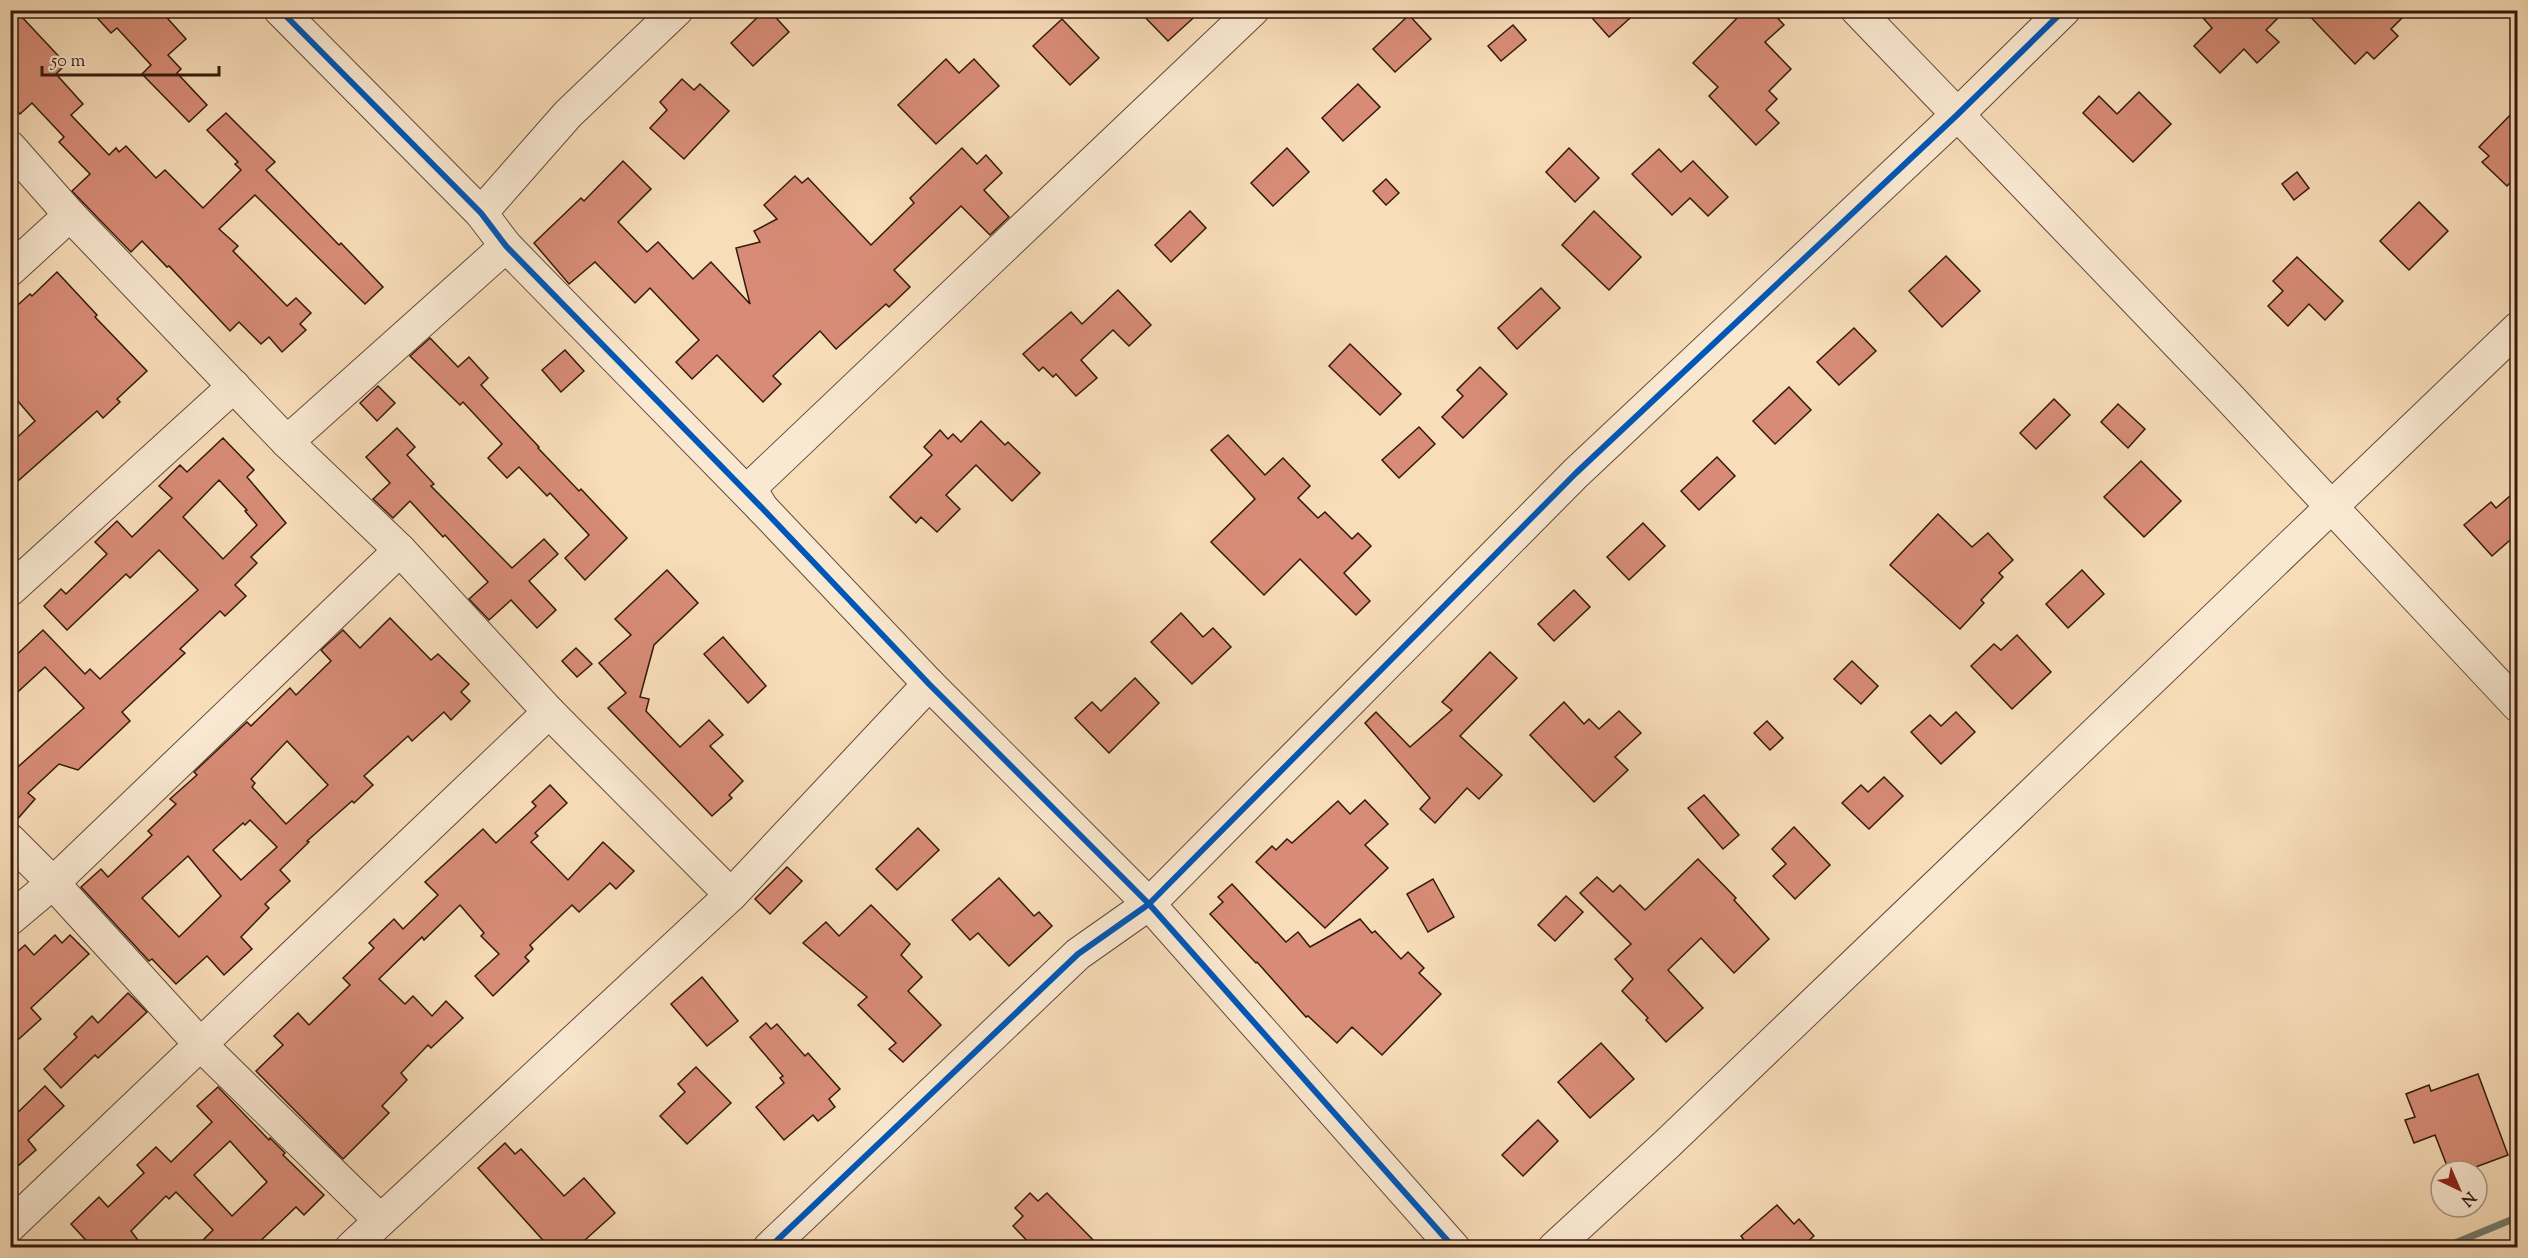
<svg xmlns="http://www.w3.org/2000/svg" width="2528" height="1258" font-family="'Sorts Mill Goudy',serif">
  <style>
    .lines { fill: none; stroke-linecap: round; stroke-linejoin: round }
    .stream { stroke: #737b6e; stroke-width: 7 }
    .building { fill: #d88c77; stroke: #33190d; stroke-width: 1.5; fill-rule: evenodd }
    .minor-casing { stroke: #644a38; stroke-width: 34 }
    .minor { stroke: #fae9d2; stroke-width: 32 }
    .cycleway-casing { stroke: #fae9d2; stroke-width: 10 }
    .cycleway { stroke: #0057b8; stroke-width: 6 }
  </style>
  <rect width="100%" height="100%" fill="#f8ddb9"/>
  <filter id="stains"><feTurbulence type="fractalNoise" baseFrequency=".00333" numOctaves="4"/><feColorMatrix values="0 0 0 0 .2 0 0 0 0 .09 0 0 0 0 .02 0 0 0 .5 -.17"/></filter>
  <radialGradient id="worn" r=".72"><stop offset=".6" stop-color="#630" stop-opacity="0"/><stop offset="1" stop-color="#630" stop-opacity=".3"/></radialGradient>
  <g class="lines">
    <path class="stream" d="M2443 1248 2518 1217"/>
  </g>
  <g class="building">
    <path d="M90 10H160L186 39 168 55 181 69 177 73 207 105 189 122 142 74 151 65 117 28 111 33Z"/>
    <path d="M765 10H769L789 32 753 66 731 43Z"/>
    <path d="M1138 10H1202L1168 41Z"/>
    <path d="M1585 10H1639L1609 37Z"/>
    <path d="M1745 10H1770L1784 25 1765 42 1791 69 1769 91 1777 99 1766 110 1779 123 1756 145 1709 96 1718 87 1693 63Z"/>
    <path d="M2196 10H2286L2266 30 2279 42 2257 63 2244 49 2220 73 2194 46 2212 28Z"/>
    <path d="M2304 10H2410L2391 29 2398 36 2374 59 2367 52 2355 64Z"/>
    <path d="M20 15 66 64 56 74 83 104 71 115 109 155 116 148 119 152 126 146 156 178 165 170 203 208 241 170 235 164 238 162 207 130 226 113 275 162 266 170 339 245 341 243 383 287 365 304 255 195 219 229 238 246 233 251 287 306 296 298 311 313 300 324 306 330 282 352 269 337 261 344 239 322 230 331 169 266 167 267 142 241 131 252 96 216 72 191 90 174 59 142 64 137 32 103 20 114 10 104V24Z"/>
    <path d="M1409 15 1431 39 1395 72 1373 49Z"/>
    <path d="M1062 19 1099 58 1070 85 1033 46Z"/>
    <path d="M1513 25 1526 40 1501 61 1488 46Z"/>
    <path d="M946 59 959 73 974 59 999 86 936 144 898 105Z"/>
    <path d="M682 79 694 90 700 84 729 111 684 159 650 128 667 110 660 102Z"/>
    <path d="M1358 84 1380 107 1343 141 1322 118Z"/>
    <path d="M2139 92 2171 124 2133 162 2083 113 2099 96 2117 114Z"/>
    <path d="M2517 108V176L2507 186 2482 162 2489 156 2479 147Z"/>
    <path d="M962 148 977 164 986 155 1002 173 984 190 1009 217 990 235 961 206 894 270 910 287 889 307 886 304 836 349 820 331 773 376 781 384 763 402 717 355 692 379 676 362 699 340 650 288 635 303 595 262 569 284 534 243 581 198 584 201 623 161 651 189 618 222 647 252 658 242 693 279 711 262 750 304 736 248 760 242 754 231 777 219 764 205 795 176 802 183 808 178 871 245 914 203 910 198Z"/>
    <path d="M1287 148 1309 172 1273 206 1251 183Z"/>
    <path d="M1569 148 1599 178 1575 202 1546 172Z"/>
    <path d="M1659 149 1681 172 1693 161 1728 197 1708 216 1690 198 1672 215 1632 174Z"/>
    <path d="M2297 172 2309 188 2294 200 2282 184Z"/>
    <path d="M1386 179 1399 193 1386 205 1373 191Z"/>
    <path d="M2419 202 2448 231 2409 270 2380 241Z"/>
    <path d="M1190 211 1206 228 1171 262 1155 245Z"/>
    <path d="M1594 211 1641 257 1609 290 1562 245Z"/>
    <path d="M1946 256 1980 291 1942 327 1909 291Z"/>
    <path d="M2297 257 2343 301 2325 320 2309 304 2288 326 2268 306 2283 291 2273 281Z"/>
    <path d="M57 272 97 315 95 317 147 371 117 399 120 402 103 418 97 411 10 488V444L35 421 10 392V312L30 294 32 296Z"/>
    <path d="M1541 288 1560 308 1517 349 1498 328Z"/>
    <path d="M1118 290 1151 325 1129 346 1113 330 1081 360 1097 378 1076 396 1056 374 1053 377 1043 367 1039 371 1023 354 1071 312 1082 324Z"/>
    <path d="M1854 328 1876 351 1839 385 1817 362Z"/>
    <path d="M430 338 458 367 469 357 488 378 481 385 539 447 538 448 579 491 581 489 627 538 585 580 565 558 589 535 550 493 547 496 519 467 507 478 488 458 502 444 463 402 460 405 410 356Z"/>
    <path d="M1350 344 1401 394 1380 415 1329 366Z"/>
    <path d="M565 350 584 371 561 392 542 370Z"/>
    <path d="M1480 367 1507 394 1463 438 1442 417 1463 396 1457 390Z"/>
    <path d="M378 386 395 403 377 421 360 403Z"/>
    <path d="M1789 387 1811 410 1775 444 1753 421Z"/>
    <path d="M2054 399 2070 415 2036 449 2020 433Z"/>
    <path d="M2118 404 2145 429 2128 448 2101 422Z"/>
    <path d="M981 421 1005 445 1008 442 1040 473 1012 501 976 465 946 495 960 509 937 532 921 517 916 523 890 497 932 455 924 447 940 430 948 439 953 434 961 442Z"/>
    <path d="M1419 427 1435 444 1399 478 1382 460Z"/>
    <path d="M397 428 415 447 407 455 434 484 431 486 512 568 544 539 558 554 529 581 556 610 537 628 511 600 489 620 469 599 488 582 445 535 443 537 410 501 393 518 373 499 390 483 366 457Z"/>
    <path d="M1228 435 1265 475 1283 458 1310 486 1298 498 1318 518 1325 512 1352 539 1358 533 1371 546 1344 573 1370 601 1356 615 1300 559 1264 595 1211 542 1255 499 1211 450Z"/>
    <path d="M223 438 254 470 247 477 286 523 251 557 257 563 235 585 246 596 225 616 220 611 180 649 185 653 122 712 130 721 78 770 59 764 28 793 35 799 14 823H10V774L84 708 45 667 10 699V661L43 630 85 674 90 669 100 679 198 590 159 550 130 578 126 574 67 630 44 606 61 589 66 594 107 554 95 542 117 521 132 537 172 498 159 486 180 465 187 472ZM219 480 247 510 245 511 257 525 223 559 183 517Z"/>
    <path d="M1717 457 1735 476 1699 510 1681 491Z"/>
    <path d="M2141 461 2181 501 2144 537 2104 497Z"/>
    <path d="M2517 490V534L2492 556 2464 525 2491 502 2496 508Z"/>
    <path d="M1938 514 1972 547 1988 533 2013 560 1999 573 2003 577 1981 600 1984 603 1960 629 1890 565Z"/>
    <path d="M1643 523 1665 546 1629 580 1607 557Z"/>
    <path d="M667 570 698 603 654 645 640 697 649 699 646 711 680 747 709 720 723 735 710 746 743 781 729 795 732 798 712 816 608 708 626 693 599 663 631 635 615 619Z"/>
    <path d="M2082 570 2104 594 2068 628 2046 604Z"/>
    <path d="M1574 590 1590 607 1554 641 1538 624Z"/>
    <path d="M1181 613 1203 637 1213 628 1231 647 1192 684 1151 642Z"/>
    <path d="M390 618 431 660 438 654 469 684 461 692 470 701 451 720 444 712 412 741 408 736 364 776 373 785 354 803 352 801 307 841 309 842 280 870 290 881 265 904 269 908 241 937 252 949 224 975 207 956 176 984 152 959 149 961 81 887 101 869 108 877 152 835 148 831 176 804 170 799 197 775 194 772 247 722 251 726 290 688 296 695 331 661 321 650 343 630 360 648ZM287 741 328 785 286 824 252 787 255 783 251 779ZM250 820 277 847 241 880 213 850 243 823 245 825ZM188 856 221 896 179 937 142 898Z"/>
    <path d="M2017 635 2051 672 2012 709 1971 666 1994 644 2001 650Z"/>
    <path d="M723 637 766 686 748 703 704 654Z"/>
    <path d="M576 648 592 664 577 677 562 661Z"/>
    <path d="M1490 652 1517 678 1460 736 1502 775 1479 799 1467 788 1435 823 1420 809 1430 798 1365 723 1376 712 1410 747 1452 710 1442 702Z"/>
    <path d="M1852 661 1878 686 1861 704 1834 679Z"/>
    <path d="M1135 678 1159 703 1109 753 1075 718 1092 702 1101 711Z"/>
    <path d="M1564 702 1584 724 1589 719 1599 729 1619 711 1641 733 1615 757 1628 770 1594 802 1530 735Z"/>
    <path d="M1956 712 1975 732 1941 764 1911 732 1930 715 1941 726Z"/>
    <path d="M1767 721 1783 738 1770 750 1754 733Z"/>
    <path d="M1884 777 1903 796 1869 829 1842 803 1861 785 1868 792Z"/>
    <path d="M550 785 567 803 535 833 538 836 531 842 568 880 603 842 634 871 616 889 610 883 579 912 572 905 530 945 533 949 525 957 529 961 493 996 475 976 499 954 481 936 484 933 460 905 424 940 422 937 379 979 405 1004 413 996 432 1016 446 1001 463 1018 431 1048 428 1045 401 1073 407 1080 382 1106 389 1113 343 1159 256 1071 283 1045 274 1036 298 1013 309 1025 350 985 343 978 374 948 369 943 394 919 403 929 438 895 425 882 483 829 496 843 536 806 532 802Z"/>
    <path d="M1704 795 1739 835 1723 849 1688 808Z"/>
    <path d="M1365 800 1388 824 1365 845 1388 868 1325 928 1256 862 1272 846 1276 850 1287 839 1292 843 1338 801 1350 814Z"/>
    <path d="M1794 827 1830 865 1795 899 1773 876 1786 864 1772 849Z"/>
    <path d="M918 828 939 850 897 890 876 869Z"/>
    <path d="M1698 859 1736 898 1734 900 1769 939 1734 973 1701 938 1668 970 1703 1008 1666 1042 1646 1020 1648 1018 1622 991 1633 979 1615 959 1631 944 1580 893 1597 877 1613 892 1620 885 1645 910Z"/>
    <path d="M787 867 802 881 770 914 755 899Z"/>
    <path d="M999 878 1034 916 1039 912 1052 926 1009 966 978 933 970 940 952 920Z"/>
    <path d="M1433 879 1454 917 1428 932 1407 894Z"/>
    <path d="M1232 884 1286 942 1298 932 1310 947 1360 919 1372 933 1375 931 1401 959 1408 952 1424 968 1419 973 1441 994 1382 1055 1352 1027 1337 1043 1308 1016 1306 1017 1257 962 1256 963 1210 914 1223 902 1218 897Z"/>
    <path d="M1566 896 1583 912 1555 941 1538 925Z"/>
    <path d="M871 905 910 944 901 955 922 977 908 991 941 1025 903 1062 889 1049 896 1043 858 1005 867 997 803 943 826 922 839 936Z"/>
    <path d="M55 935 62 943 70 935 89 954 31 1008 41 1019 10 1047V958L25 945 34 955Z"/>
    <path d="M702 977 738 1021 707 1046 671 1004Z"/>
    <path d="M128 993 147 1012 98 1058 95 1055 61 1088 44 1069 77 1037 74 1034 92 1016 98 1023Z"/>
    <path d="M766 1023 771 1029 777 1024 805 1056 808 1053 840 1089 829 1099 835 1107 818 1121 813 1115 784 1140 756 1107 784 1083 780 1078 783 1076 750 1037Z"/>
    <path d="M1601 1043 1634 1079 1590 1118 1558 1082Z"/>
    <path d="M696 1067 731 1103 687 1144 660 1116 685 1092 678 1084Z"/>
    <path d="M2478 1074 2508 1155 2465 1171H2449L2435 1135 2414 1143 2405 1120 2415 1117 2406 1094 2429 1085 2431 1091Z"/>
    <path d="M45 1086 64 1106 28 1140 36 1150 10 1173V1120Z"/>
    <path d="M218 1087 269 1140 270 1138 285 1153 283 1155 324 1195 304 1215 296 1207 253 1248H195L213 1230 176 1192 169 1199 166 1196 131 1231 144 1248H93L71 1224 99 1197 108 1207 144 1173 137 1165 156 1147 171 1162 212 1122 197 1106ZM230 1141 267 1182 232 1216 194 1175Z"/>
    <path d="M1538 1120 1558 1141 1523 1176 1502 1155Z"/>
    <path d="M505 1143 515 1154 521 1149 564 1196 584 1178 615 1213 576 1248H550L478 1168Z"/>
    <path d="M1030 1193 1038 1201 1047 1193 1101 1248H1034L1013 1226 1023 1216 1015 1208Z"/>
    <path d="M1777 1205 1794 1224 1799 1219 1814 1236 1800 1248H1750L1741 1236Z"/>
  </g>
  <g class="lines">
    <defs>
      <g id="minor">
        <path d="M280 10 481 213 506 246 762 508 929 684 1149 904 1454 1248"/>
        <path d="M1857 10 2226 394 2518 706"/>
        <path d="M10 147 70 215 287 442 400 550 549 712 731 895"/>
        <path d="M481 213 568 114 677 10"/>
        <path d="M10 270 70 215"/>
        <path d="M287 442 506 246"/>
        <path d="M762 508 750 488 1253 10"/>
        <path d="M10 590 234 386"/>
        <path d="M10 840 53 883 200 1044 380 1220"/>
        <path d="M10 919 53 883 400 550"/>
        <path d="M10 1226 549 712"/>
        <path d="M351 1248 731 895 929 684"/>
        <path d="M769 1248 1078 954 1149 904 1576 473 1957 115 2064 10"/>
        <path d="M1554 1248 1667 1144 2518 328"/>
      </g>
    </defs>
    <use href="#minor" class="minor-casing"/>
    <use href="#minor" class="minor"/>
    <defs>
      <g id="cycleway">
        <path d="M280 10 481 213 506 246 762 508 929 684 1149 904 1454 1248"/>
        <path d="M769 1248 1078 954 1149 904 1576 473 1957 115 2064 10"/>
      </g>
    </defs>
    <use href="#cycleway" class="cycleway-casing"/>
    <use href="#cycleway" class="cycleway"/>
  </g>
  <rect width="2528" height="1258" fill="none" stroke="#f8ddb9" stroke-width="36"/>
  <rect x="12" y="12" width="2504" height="1234" fill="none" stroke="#33190d" stroke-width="3"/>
  <rect x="18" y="18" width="2492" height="1222" fill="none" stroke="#33190d" stroke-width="1.5"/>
  <g transform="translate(2459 1189) rotate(136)"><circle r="28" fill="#fae9d2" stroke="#aa9683" stroke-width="1.5"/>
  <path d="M0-4.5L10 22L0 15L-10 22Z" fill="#8f2418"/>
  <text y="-9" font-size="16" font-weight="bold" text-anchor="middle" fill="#33190d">N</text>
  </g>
  <path d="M42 66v9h177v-9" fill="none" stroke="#33190d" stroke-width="3"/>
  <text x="51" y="66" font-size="18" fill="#33190d" stroke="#fae9d2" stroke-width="4.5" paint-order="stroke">50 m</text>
  <rect width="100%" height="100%" filter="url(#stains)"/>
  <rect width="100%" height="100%" fill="url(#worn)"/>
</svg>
